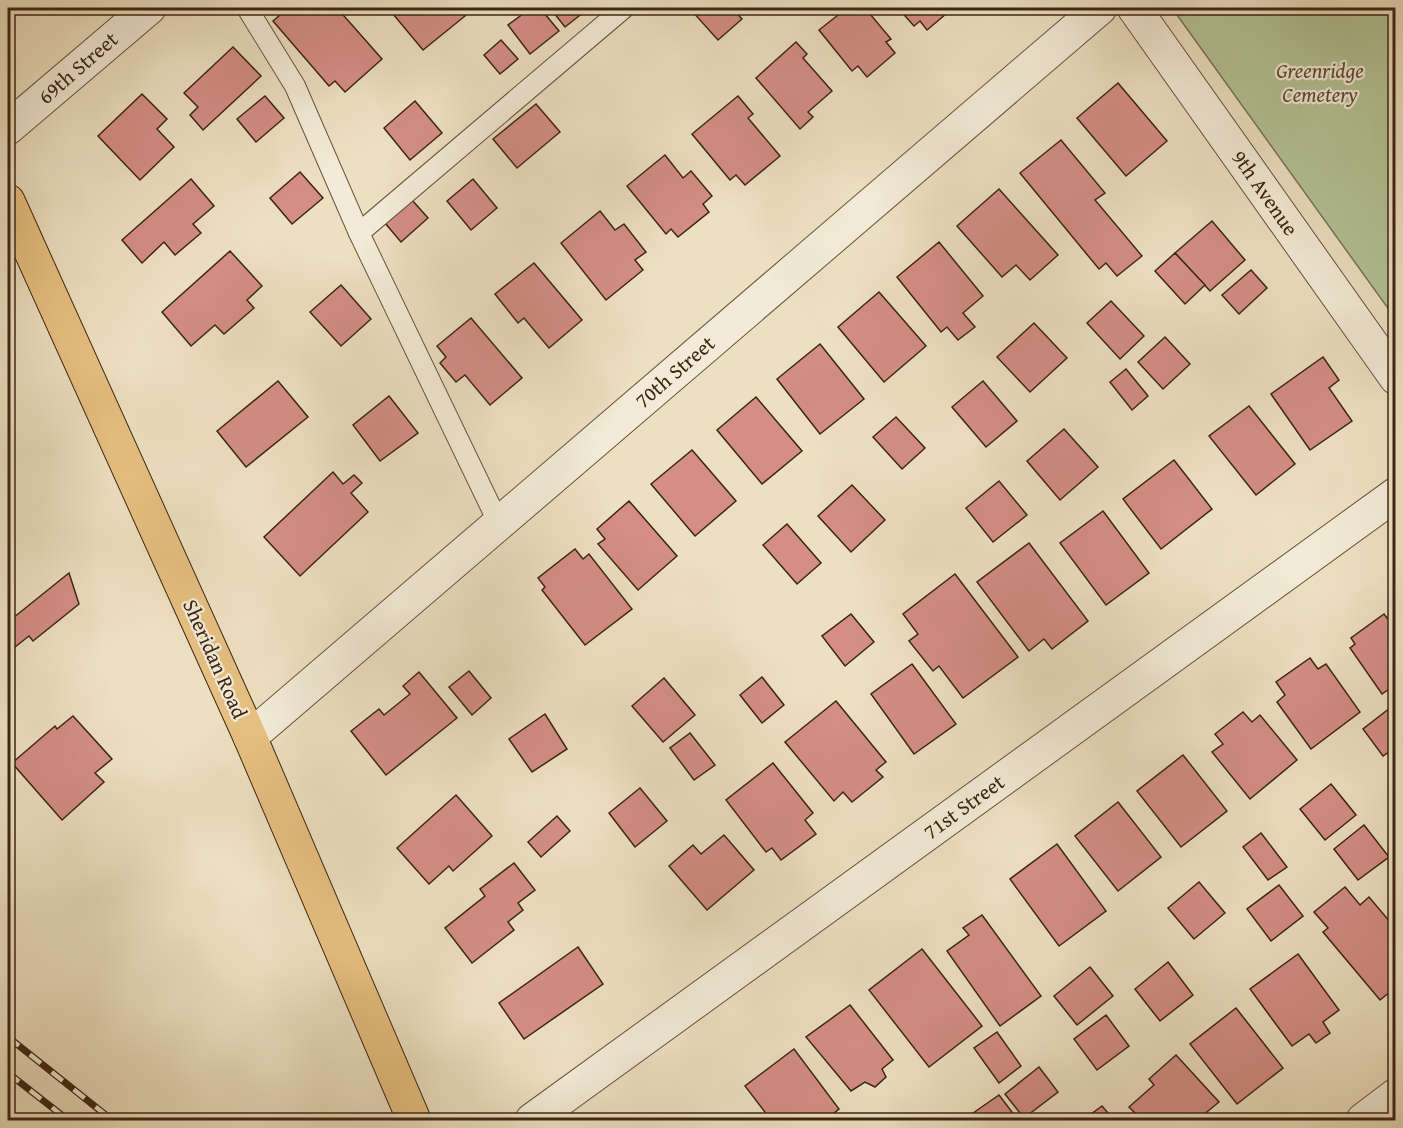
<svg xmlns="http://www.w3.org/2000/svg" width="1403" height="1128" font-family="'Gentium Book Plus',serif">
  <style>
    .green { fill: #b3c397; stroke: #787456; stroke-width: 1.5 }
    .building { fill: #d48e85; stroke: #3c2614; stroke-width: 1.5 }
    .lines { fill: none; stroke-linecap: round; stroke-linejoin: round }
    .service-casing { stroke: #68543f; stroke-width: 22 }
    .minor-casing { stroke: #68543f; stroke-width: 35 }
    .primary-casing { stroke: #3c2614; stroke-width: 35 }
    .service { stroke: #f3ebd7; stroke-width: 20 }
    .minor { stroke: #f3ebd7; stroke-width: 33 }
    .primary { stroke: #e6c080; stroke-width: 33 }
    .rail-casing { stroke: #3c2614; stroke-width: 7 }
    .rail { stroke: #f3ebd7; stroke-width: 4.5; stroke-dasharray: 14; stroke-linecap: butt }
    .labels { text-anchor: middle; stroke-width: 4.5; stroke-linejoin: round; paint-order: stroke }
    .street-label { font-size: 21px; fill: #3c2614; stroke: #f3ebd7 }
    .park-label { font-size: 21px; font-style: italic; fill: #5a4d35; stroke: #f3ebd7 }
  </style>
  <rect width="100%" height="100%" fill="#ede0c1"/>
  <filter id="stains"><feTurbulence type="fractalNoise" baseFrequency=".00333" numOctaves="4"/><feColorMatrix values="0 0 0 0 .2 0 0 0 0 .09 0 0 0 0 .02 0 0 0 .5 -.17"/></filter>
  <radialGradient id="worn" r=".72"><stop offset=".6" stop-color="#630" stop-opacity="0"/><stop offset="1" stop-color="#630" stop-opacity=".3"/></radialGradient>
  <path class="green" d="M1172 8H1395V318Z"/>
  <g class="building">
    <path d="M288 8H337L382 59 345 92 335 81 329 86 273 21Z"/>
    <path d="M388 8H458L465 16 423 50Z"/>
    <path d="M531 8H540L559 31 530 54 508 25Z"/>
    <path d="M550 8H589L565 27Z"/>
    <path d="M694 8H732L742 19 718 40 691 10Z"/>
    <path d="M847 8H865L891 39 886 42 895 53 867 77 858 66 852 71 819 30Z"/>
    <path d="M898 8H953L927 30 920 21 914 26Z"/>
    <path d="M501 40 518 59 500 74 484 55Z"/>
    <path d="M796 42 807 54 803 58 832 91 808 112 813 117 800 129 756 78Z"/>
    <path d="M233 47 261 76 203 130 190 115 198 107 184 93Z"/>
    <path d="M1118 83 1167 141 1126 176 1077 118Z"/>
    <path d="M142 94 167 119 157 129 174 147 140 180 98 136Z"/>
    <path d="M265 96 284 118 256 142 237 119Z"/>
    <path d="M738 96 753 114 748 118 780 156 745 185 736 175 730 180 692 134Z"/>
    <path d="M415 101 442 133 410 160 384 128Z"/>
    <path d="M536 104 560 132 517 168 493 139Z"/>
    <path d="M1061 140 1105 193 1095 200 1142 256 1117 276 1106 263 1099 269 1020 173Z"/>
    <path d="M665 155 683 178 691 171 712 196 703 204 709 212 678 237 671 229 666 234 627 186Z"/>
    <path d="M300 172 323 198 292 224 270 198Z"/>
    <path d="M191 179 214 206 193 224 201 233 175 255 164 242 142 263 122 240Z"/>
    <path d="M473 179 497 208 471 230 447 201Z"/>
    <path d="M999 189 1058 255 1030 280 1016 265 1002 277 957 226Z"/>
    <path d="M412 200 428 218 401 242 385 223Z"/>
    <path d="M600 211 615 230 624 224 646 252 635 260 643 270 606 300 561 243Z"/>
    <path d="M1212 221 1245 260 1210 291 1175 253Z"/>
    <path d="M939 242 983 296 963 313 975 327 958 340 947 327 941 332 897 277Z"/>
    <path d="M230 251 262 286 247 300 254 308 224 334 215 325 191 346 162 312Z"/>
    <path d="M1175 253 1205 285 1185 304 1155 271Z"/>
    <path d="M534 263 582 320 549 348 524 318 518 323 495 294Z"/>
    <path d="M1251 270 1267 288 1239 314 1222 295Z"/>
    <path d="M341 285 371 319 341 346 310 312Z"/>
    <path d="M879 292 926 346 884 382 838 327Z"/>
    <path d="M1111 301 1144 336 1120 359 1087 323Z"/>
    <path d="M471 318 522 378 490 405 465 375 456 382 440 363 446 357 437 346Z"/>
    <path d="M1034 323 1067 358 1030 392 997 357Z"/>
    <path d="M1165 337 1190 364 1163 389 1138 362Z"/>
    <path d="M820 344 864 399 820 434 777 379Z"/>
    <path d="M1323 357 1339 380 1329 388 1352 421 1310 450 1271 394Z"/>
    <path d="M1126 369 1148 396 1132 410 1110 382Z"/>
    <path d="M278 381 308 417 246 467 217 431Z"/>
    <path d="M983 381 1017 421 986 447 952 407Z"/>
    <path d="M389 396 418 433 380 461 353 425Z"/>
    <path d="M756 397 802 451 762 484 717 430Z"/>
    <path d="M1249 406 1295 464 1256 495 1209 436Z"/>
    <path d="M896 417 925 448 902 469 873 437Z"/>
    <path d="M1064 429 1098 467 1060 500 1027 461Z"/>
    <path d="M692 450 736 501 695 536 651 484Z"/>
    <path d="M1174 460 1212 509 1161 549 1123 499Z"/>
    <path d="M333 472 343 484 354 475 362 483 351 493 368 512 300 576 264 537Z"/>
    <path d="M999 481 1027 515 993 542 966 508Z"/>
    <path d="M852 485 885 520 851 552 818 516Z"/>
    <path d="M629 501 677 556 638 590 598 544 605 539 597 529Z"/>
    <path d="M1103 511 1149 573 1106 605 1060 543Z"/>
    <path d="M787 524 821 563 797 584 763 545Z"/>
    <path d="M1029 543 1088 621 1052 649 1044 639 1029 651 977 582Z"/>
    <path d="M575 549 583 559 589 554 632 609 585 645 542 590 545 587 538 578Z"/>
    <path d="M69 573 79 604 33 641 29 636 15 647 8 638V622Z"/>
    <path d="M955 574 1018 657 963 698 939 666 933 671 909 641 918 634 903 614Z"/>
    <path d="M851 614 874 642 845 666 822 636Z"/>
    <path d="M1384 614 1396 630V684L1382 694 1350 648 1355 644 1351 638Z"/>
    <path d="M1310 658 1318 669 1326 664 1360 712 1311 749 1277 702 1285 695 1276 682Z"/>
    <path d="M912 664 956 724 914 754 871 694Z"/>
    <path d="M469 671 491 698 472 715 449 687Z"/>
    <path d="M419 672 457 718 386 775 351 731 379 709 384 715 410 694 403 686Z"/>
    <path d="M762 677 784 705 762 723 740 695Z"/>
    <path d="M664 678 695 715 663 742 632 706Z"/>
    <path d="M836 701 886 762 876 770 883 777 852 802 843 792 834 801 785 742Z"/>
    <path d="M1390 708 1396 715V747L1383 756 1363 729Z"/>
    <path d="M1243 712 1252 722 1260 715 1297 760 1250 799 1212 752 1223 744 1215 734Z"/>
    <path d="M545 714 567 749 532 772 509 739Z"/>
    <path d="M73 716 112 759 95 773 104 782 62 820 12 763 55 726 57 729Z"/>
    <path d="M690 733 715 765 694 780 670 748Z"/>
    <path d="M1183 755 1227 811 1181 847 1137 791Z"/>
    <path d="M773 763 813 813 805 820 816 834 781 860 772 848 766 852 726 800Z"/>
    <path d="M1331 784 1356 815 1325 840 1300 809Z"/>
    <path d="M640 788 667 821 635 847 609 813Z"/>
    <path d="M456 795 492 836 453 871 449 866 429 884 397 848Z"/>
    <path d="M1118 802 1161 857 1118 891 1075 836Z"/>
    <path d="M557 816 570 831 541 857 528 842Z"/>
    <path d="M1364 825 1389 857 1358 880 1334 849Z"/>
    <path d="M1261 833 1287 867 1268 880 1243 847Z"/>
    <path d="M724 835 754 870 707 910 669 866 693 845 701 854Z"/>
    <path d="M1057 844 1106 911 1059 946 1010 879Z"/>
    <path d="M514 863 535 890 518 903 523 910 508 922 514 930 472 963 445 928 485 896 480 889Z"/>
    <path d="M1199 882 1225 913 1194 939 1168 908Z"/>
    <path d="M1279 885 1303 916 1271 941 1247 909Z"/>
    <path d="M1345 887 1360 905 1369 897 1396 929V987L1380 1000 1323 932 1328 928 1314 912Z"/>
    <path d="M982 915 1041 996 1000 1026 947 951 969 935 963 928Z"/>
    <path d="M578 947 603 984 524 1039 499 1003Z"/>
    <path d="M922 949 982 1026 929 1067 869 990Z"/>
    <path d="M1298 954 1339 1010 1323 1022 1330 1033 1316 1043 1309 1034 1292 1046 1250 989Z"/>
    <path d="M1168 962 1193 995 1160 1021 1135 989Z"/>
    <path d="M1090 967 1113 996 1077 1025 1054 996Z"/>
    <path d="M850 1005 893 1060 882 1069 886 1077 875 1087 865 1082 851 1091 806 1037Z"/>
    <path d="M1236 1008 1283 1068 1237 1104 1190 1044Z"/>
    <path d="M1106 1015 1129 1046 1097 1070 1074 1039Z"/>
    <path d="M997 1032 1021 1066 999 1083 974 1048Z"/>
    <path d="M794 1049 839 1109 825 1120H771L745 1086Z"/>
    <path d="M1176 1055 1219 1102 1197 1120H1142L1129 1107 1154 1085 1149 1079Z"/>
    <path d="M1039 1067 1058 1092 1024 1118 1005 1094Z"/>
    <path d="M999 1095 1018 1120H968L966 1118Z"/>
    <path d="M1102 1106 1114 1120H1083Z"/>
  </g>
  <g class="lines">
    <defs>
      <g id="service">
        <path d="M247 8 295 86 359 233 499 524"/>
        <path d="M359 233 624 8"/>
      </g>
      <g id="minor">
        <path d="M1134 8 1396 378"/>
        <path d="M8 128 149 8"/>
        <path d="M250 737 1100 8"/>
        <path d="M532 1120 1396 494"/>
        <path d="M1363 1120 1396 1095"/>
      </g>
      <path id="primary" d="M8 201 250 737 414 1120"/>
    </defs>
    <use href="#service" class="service-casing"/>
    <use href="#minor" class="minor-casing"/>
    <use href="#primary" class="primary-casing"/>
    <use href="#service" class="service"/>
    <use href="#minor" class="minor"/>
    <use href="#primary" class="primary"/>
    <defs>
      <g id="rail">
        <path d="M8 1037 112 1120"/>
        <path d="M8 1073 68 1120"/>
      </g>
    </defs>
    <use href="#rail" class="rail-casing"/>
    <use href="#rail" class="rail"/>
  </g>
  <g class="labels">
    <g class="street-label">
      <text transform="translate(78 68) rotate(-41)" y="7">69th Street</text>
      <text transform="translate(1265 193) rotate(55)" y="7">9th Avenue</text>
      <text transform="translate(675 372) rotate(-41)" y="7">70th Street</text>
      <text transform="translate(215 659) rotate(66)" y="7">Sheridan Road</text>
      <text transform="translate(964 807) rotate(-36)" y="7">71st Street</text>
    </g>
    <g class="park-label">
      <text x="1320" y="78">Greenridge<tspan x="1320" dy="24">Cemetery</tspan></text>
    </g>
  </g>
  <rect width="1403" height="1128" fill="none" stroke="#ede0c1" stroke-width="30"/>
  <rect x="9" y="9" width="1385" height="1110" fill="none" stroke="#3c2614" stroke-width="3"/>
  <rect x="15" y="15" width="1373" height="1098" fill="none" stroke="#3c2614" stroke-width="1.5"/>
  <rect width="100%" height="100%" filter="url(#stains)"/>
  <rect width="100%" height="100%" fill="url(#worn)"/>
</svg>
